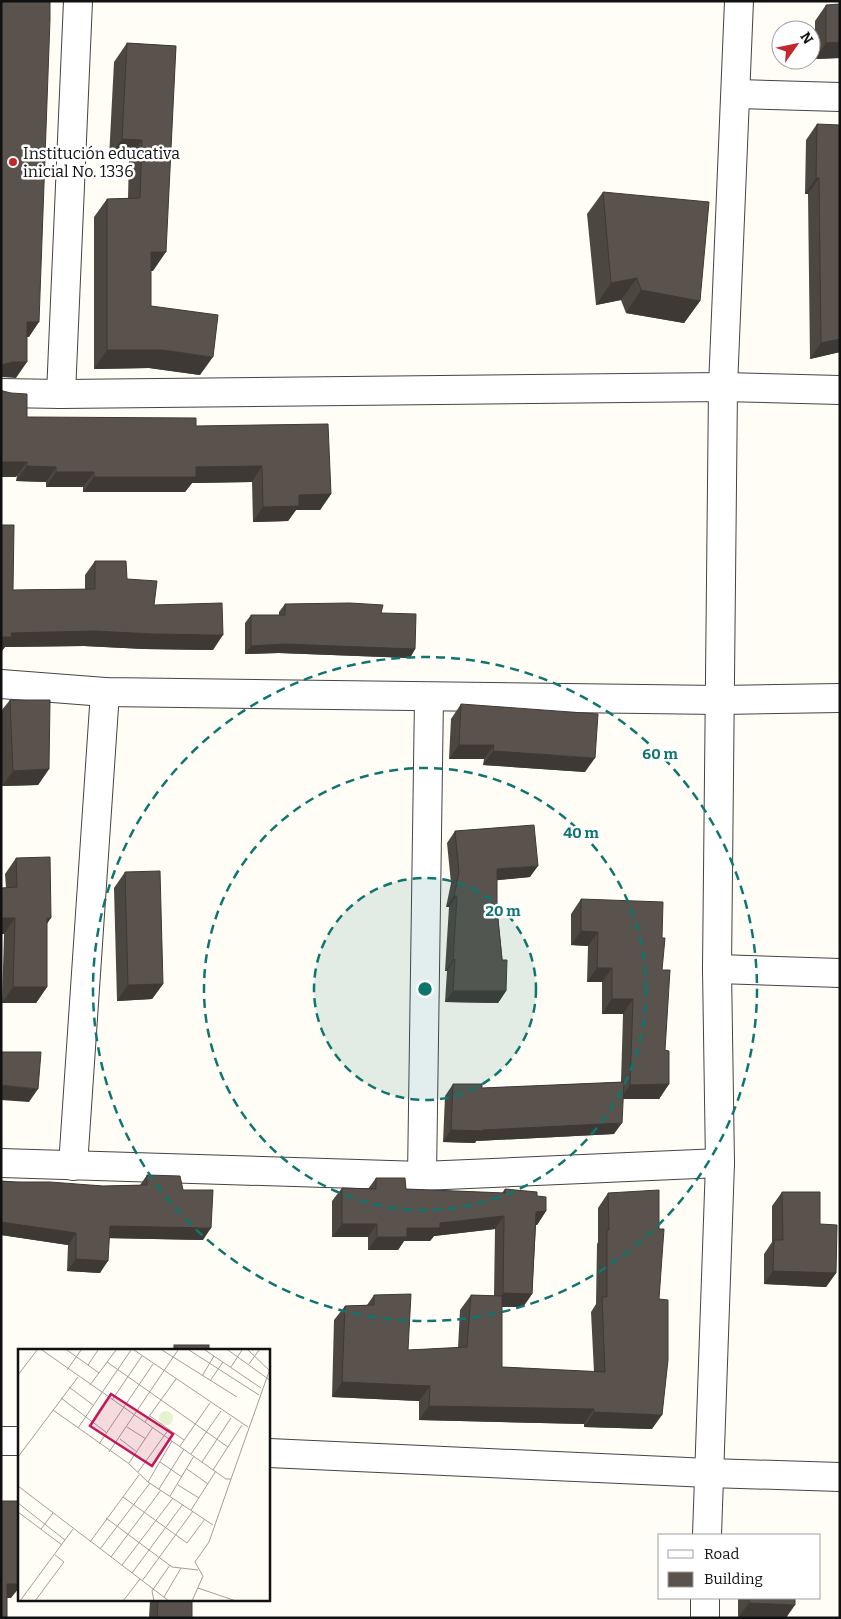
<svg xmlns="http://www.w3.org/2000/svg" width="841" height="1619" font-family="Bitter,serif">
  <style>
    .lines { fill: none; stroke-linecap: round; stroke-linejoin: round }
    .street-casing { stroke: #444; stroke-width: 30 }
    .street { stroke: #fff; stroke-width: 28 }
    .wall { fill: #4d4742 }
    .shaded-wall { fill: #3f3936 }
    .building { fill: #5a524d; stroke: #3f3936 }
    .ring { fill: none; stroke: #0f766e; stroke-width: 2.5; stroke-dasharray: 9 6 }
    .poi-dot { fill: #c4262e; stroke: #fff; stroke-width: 2 }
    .labels { text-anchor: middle; stroke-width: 5; stroke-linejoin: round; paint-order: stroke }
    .poi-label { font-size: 16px; fill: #111; stroke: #fff; text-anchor: start }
    .inset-road { fill: none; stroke: #a09f9a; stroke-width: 1 }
    .view { fill: #c2185b; fill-opacity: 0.15; stroke: #c2185b; stroke-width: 2.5 }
    .inset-edge { fill: none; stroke: #111; stroke-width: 2.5 }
    .centre { fill: #0f766e; stroke: #fff; stroke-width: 2.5 }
    .ring-label { font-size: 15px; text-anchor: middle; font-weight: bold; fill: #0f766e; stroke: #fff; stroke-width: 5; stroke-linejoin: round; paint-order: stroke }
  </style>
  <rect width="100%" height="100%" fill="#fffdf5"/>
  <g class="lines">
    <defs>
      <g id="street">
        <path d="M737 94 840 97"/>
        <path d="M1 393 61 394 723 387 840 390"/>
        <path d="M61 394 78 1"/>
        <path d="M1 684 105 692 720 700 840 698"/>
        <path d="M717 969 840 973"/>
        <path d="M1 1163 422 1176 720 1163"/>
        <path d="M73 1166 105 692"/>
        <path d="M422 1176 429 697"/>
        <path d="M1 1441H19"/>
        <path d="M269 1453 709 1473 840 1477"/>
        <path d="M707 1535 720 1163 717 969 723 387 739 1"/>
        <path d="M705 1618V1598"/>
      </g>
    </defs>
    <use href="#street" class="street-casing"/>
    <use href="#street" class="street"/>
  </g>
  <g class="wall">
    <path d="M826 5 840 58 815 59V21Z"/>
    <path d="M127 43 176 46 153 271H151V306L200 375 149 368 94 369V217L107 199 128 198 129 159 109 158 114 62Z"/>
    <path d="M817 124 840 352 810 359 808 194H805L806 140Z"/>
    <path d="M603 192 700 301 684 323 626 313 621 300 596 305 587 214Z"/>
    <path d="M27 417 196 426 331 494 320 510H296L288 521 253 522 252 482 192 483 185 492H83V487H46V482L16 481Z"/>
    <path d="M1 525 13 590 85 589V575L95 561 127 579 154 605 213 650 144 649 84 646 5 647 1 652Z"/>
    <path d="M285 604 381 613 415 649 410 658 279 653 245 654V623L251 615H279V612Z"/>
    <path d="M10 700 49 769 38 785 2 786 1 711Z"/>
    <path d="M461 704 585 772 483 765 484 759H449L451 719Z"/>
    <path d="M455 831 530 877 497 880V908L506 991 498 1003 445 1002 447 971H445L449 907H446L451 883 447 843Z"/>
    <path d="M16 858 47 924V987L36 1003H2L4 934H1V888H6L5 874Z"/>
    <path d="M125 872 163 984 152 999 117 1001 114 888Z"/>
    <path d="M581 899 662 938V970L665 1050 669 1084 659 1099H623L614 1134 476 1141 475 1143 443 1142 445 1096 453 1084 482 1088 621 1082 623 1014H602V982H587L588 946 571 945V914Z"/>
    <path d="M147 1175 183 1190 203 1240 109 1238 100 1273 67 1271 68 1245 1 1235V1181L103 1186 140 1185Z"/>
    <path d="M376 1178 406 1189 502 1193 505 1189 537 1196 546 1211 537 1225H536L532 1294 523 1307H502V1367L594 1372 591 1312 596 1304 597 1244 598 1242V1208L608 1193 659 1299 652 1429 584 1427V1424L419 1420V1401L332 1397 334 1320 345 1306 367 1305 374 1295 408 1350 458 1348 460 1310 471 1295 494 1296 495 1229 434 1236 430 1241H404L398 1250H368V1237H332V1201L342 1188 368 1189Z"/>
    <path d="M782 1192 820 1224 836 1273 826 1287 764 1284V1254L772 1242V1206Z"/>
    <path d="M738 1598H795L786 1618H738Z"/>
    <path d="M150 1600H192V1618H149Z"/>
  </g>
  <g class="shaded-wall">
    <path d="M840 42V58L815 59 826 43Z"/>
    <path d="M122 139 142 140 129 159 109 158Z"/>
    <path d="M816 178H819L808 194H805Z"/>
    <path d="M151 252H166L153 271H138Z"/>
    <path d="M637 278 621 300 596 305 611 283Z"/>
    <path d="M641 290 700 301 684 323 626 313Z"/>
    <path d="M27 322H39L29 337H16Z"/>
    <path d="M840 339V352L810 359 821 343Z"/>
    <path d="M107 350H162L213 357 200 375 149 368 94 369Z"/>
    <path d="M12 362H27L16 378 1 377V367L4 364Z"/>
    <path d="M1 462H27L16 477H1Z"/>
    <path d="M27 466 56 467 46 482 16 481Z"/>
    <path d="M262 466 252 482 192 483 185 492H83L94 477 196 467Z"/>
    <path d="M56 472H94L83 487H46Z"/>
    <path d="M331 494 320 510H296L288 521 253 522 263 507 299 495Z"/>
    <path d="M94 631 223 635 213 650 144 649 84 646 5 647 1 652V637L11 633Z"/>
    <path d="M284 644 415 649 410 658 279 653 245 654 251 646Z"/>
    <path d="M459 745H494L484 759H449Z"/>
    <path d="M493 751 595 758 585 772 483 765Z"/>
    <path d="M49 769 38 785 2 786 13 771Z"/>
    <path d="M538 866 530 877 489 881 497 869Z"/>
    <path d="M454 896H457L449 907H446Z"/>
    <path d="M1 918H15L4 934H1Z"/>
    <path d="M47 918H51L40 934Z"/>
    <path d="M581 931 598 932 588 946 571 945Z"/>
    <path d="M455 959 447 971H445L453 960Z"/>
    <path d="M597 968H612L602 982H587Z"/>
    <path d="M163 984 152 999 117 1001 128 985Z"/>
    <path d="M13 987H47L36 1003H2Z"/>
    <path d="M453 991H506L498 1003 445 1002Z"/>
    <path d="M612 999H633L623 1014H602Z"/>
    <path d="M669 1084 659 1099H620L630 1085Z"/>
    <path d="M1 1085 38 1089 29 1102 1 1100Z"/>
    <path d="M622 1123 614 1134 476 1141 475 1143 443 1142 451 1130H483Z"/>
    <path d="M546 1211 537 1225 527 1226 536 1212Z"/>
    <path d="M504 1216 495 1229 434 1236 430 1241H404L398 1250H368L377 1237 407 1228 440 1223Z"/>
    <path d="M1 1222 76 1233 68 1245 1 1235Z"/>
    <path d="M342 1224H377L368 1237H332Z"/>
    <path d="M110 1226 211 1228 203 1240 102 1238Z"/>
    <path d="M76 1259 108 1261 100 1273 67 1271Z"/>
    <path d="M773 1271 836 1273 826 1287 764 1284Z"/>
    <path d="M503 1293 532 1294 523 1307H494Z"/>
    <path d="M342 1382 430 1386 419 1401 332 1397Z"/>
    <path d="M429 1406 594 1409 584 1424 419 1420Z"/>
    <path d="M594 1412 662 1415 652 1429 584 1427Z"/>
    <path d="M7 1584H19V1588L11 1598H1Z"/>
    <path d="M749 1603 795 1605 786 1618H738Z"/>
  </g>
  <g class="building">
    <path d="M1 1H50V19L39 322H27V362H12L4 364 1 367Z"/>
    <path d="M840 4V42L826 43V5Z"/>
    <path d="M127 43 176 46 166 252H151V306L218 315 213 357 162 350H107V199L140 198 142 140 122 139Z"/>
    <path d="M817 124 840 125V339L821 343 819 178H816Z"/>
    <path d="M603 192 709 202 700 301 641 290 637 278 611 283Z"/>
    <path d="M1 389 3 391 11 393 27 394V417L196 418V426L328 424 331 494 299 495V506L263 507 262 466 196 467V477H94V472H56V467L27 466V462H1Z"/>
    <path d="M1 525H14L13 590 95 589V561H126L127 579 157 581 154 605 222 603 223 635 154 634 94 631 11 633 12 637H1Z"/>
    <path d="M350 603 383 605 381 613 416 614 415 649 284 644 251 646V615H285V604Z"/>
    <path d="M10 700H50L49 769 13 771Z"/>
    <path d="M461 704 598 714 595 758 493 751 494 745H459Z"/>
    <path d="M534 825 538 866 497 869V908L502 960H507L506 991H453L455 959 453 960 457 896H454L459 872 455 831Z"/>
    <path d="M50 857 51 918H47V987H13L15 918H1V888L17 887 16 858Z"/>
    <path d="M160 871 163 984 128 985 125 872Z"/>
    <path d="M581 899 663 902 662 938H665L662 970H670L665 1050 669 1051V1084L630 1085 633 999H612V968H597L598 932 581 931Z"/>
    <path d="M1 1052H41L38 1089 1 1085Z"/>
    <path d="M624 1082 622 1123 483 1130V1131L451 1130 453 1084H482V1088Z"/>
    <path d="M147 1175 180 1176 183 1190H213L211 1228 110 1226 108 1261 76 1259V1233L1 1222V1181L15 1182H50L103 1186 147 1185Z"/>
    <path d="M376 1178H405L406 1189 505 1193V1189L537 1192V1196L546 1197V1211L536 1212 532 1294 503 1293 504 1216 440 1223V1228H407V1237H377V1224H342V1188L376 1189Z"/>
    <path d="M659 1190V1229H664L659 1299 668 1300V1360L662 1415 594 1412V1409L429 1406 430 1386 342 1382 345 1306 374 1305V1295L411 1294 408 1350 467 1347 471 1295 502 1296V1367L605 1372 602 1297H607V1230H609L608 1193Z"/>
    <path d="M782 1192H820V1224L837 1225 836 1273 773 1271 774 1240H783Z"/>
    <rect x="174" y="1345" width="35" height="5"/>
    <path d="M1 1501H19V1584H7V1618H1Z"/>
    <path d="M749 1598H795V1605L749 1603Z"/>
    <path d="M158 1600H192V1618H157Z"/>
  </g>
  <circle cx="425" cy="989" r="111" fill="#0f766e" fill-opacity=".12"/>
  <g class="ring">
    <circle cx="425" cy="989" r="111"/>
    <circle cx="425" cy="989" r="221"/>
    <circle cx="425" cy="989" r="332"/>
  </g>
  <circle class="poi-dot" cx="13" cy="162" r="5"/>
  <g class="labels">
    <g class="poi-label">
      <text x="23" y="159">Institución educativa<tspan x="23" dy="18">inicial No. 1336</tspan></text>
    </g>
  </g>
  <g transform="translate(18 1349)">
    <rect width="252" height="252" fill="#fffdf5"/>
    <path d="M141 69a7 7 0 1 1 14 0a7 7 0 1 1-14 0Z" fill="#e6f2cf"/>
    <path class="inset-road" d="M24 1 208 130H213L191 193 177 213 185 227 174 252M49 1 81 24M116 1 230 78M144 1 219 48M171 1 241 46M187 1 243 39M210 1 253 32M230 1 251 21M89 13 210 98M231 15 241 1M70 16 80 1M213 18 224 1M49 21 63 1M0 26 19 1M184 27 196 7M192 32 205 13M72 36 98 1M51 38 75 56M43 49 89 84M94 51 124 7M35 61 110 114 130 133 195 176M132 67 166 91M127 73 158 30M109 78 128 90M60 79 113 1M102 90 119 103M81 95 135 15M162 97 192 54M91 103 160 1M173 105 203 62M0 108 60 28M142 113 164 128M184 113 213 69M111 114 135 78M169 120 190 135M195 121 224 76M120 123 151 80M213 130 253 17M130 133 154 92M160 136 181 149M0 137 151 252M141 140 166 100M152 147 176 107M105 148 169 194 187 170M0 154 47 191M173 161 198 122M0 163 44 196M88 169 154 218 180 221M23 180 35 164M72 193 121 126M82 200 132 134M93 208 143 141M104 216 155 149M114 224 165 155M124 232 175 162M180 239 218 252M146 248 163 219M2 252 55 180M17 252 46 213 37 206M105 252 122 230M136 252 134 242 152 216"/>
    <path class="view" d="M93 45 155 85 134 117 72 77Z"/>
    <rect width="252" height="252" class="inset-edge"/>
  </g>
  <circle cx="425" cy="989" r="8" class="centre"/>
  <g class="ring-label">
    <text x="660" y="759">60 m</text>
    <text x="581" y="838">40 m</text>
    <text x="503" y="916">20 m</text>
  </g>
  <rect width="841" height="1619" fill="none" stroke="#111111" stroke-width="5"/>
  <rect x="658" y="1534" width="162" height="65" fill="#ffffff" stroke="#a0a0a0"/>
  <rect x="668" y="1550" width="25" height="8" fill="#ffffff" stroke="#a0a0a0"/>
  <text x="704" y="1559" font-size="15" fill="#111111">Road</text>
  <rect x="668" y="1572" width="25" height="15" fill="#5a524d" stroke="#a0a0a0"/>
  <text x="704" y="1584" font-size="15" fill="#111111">Building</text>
  <g transform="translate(796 45) rotate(57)"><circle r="24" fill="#ffffff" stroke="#a0a0a0"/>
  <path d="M0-4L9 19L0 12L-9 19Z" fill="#c4262e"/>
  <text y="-8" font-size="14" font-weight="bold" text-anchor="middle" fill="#111111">N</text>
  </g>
</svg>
